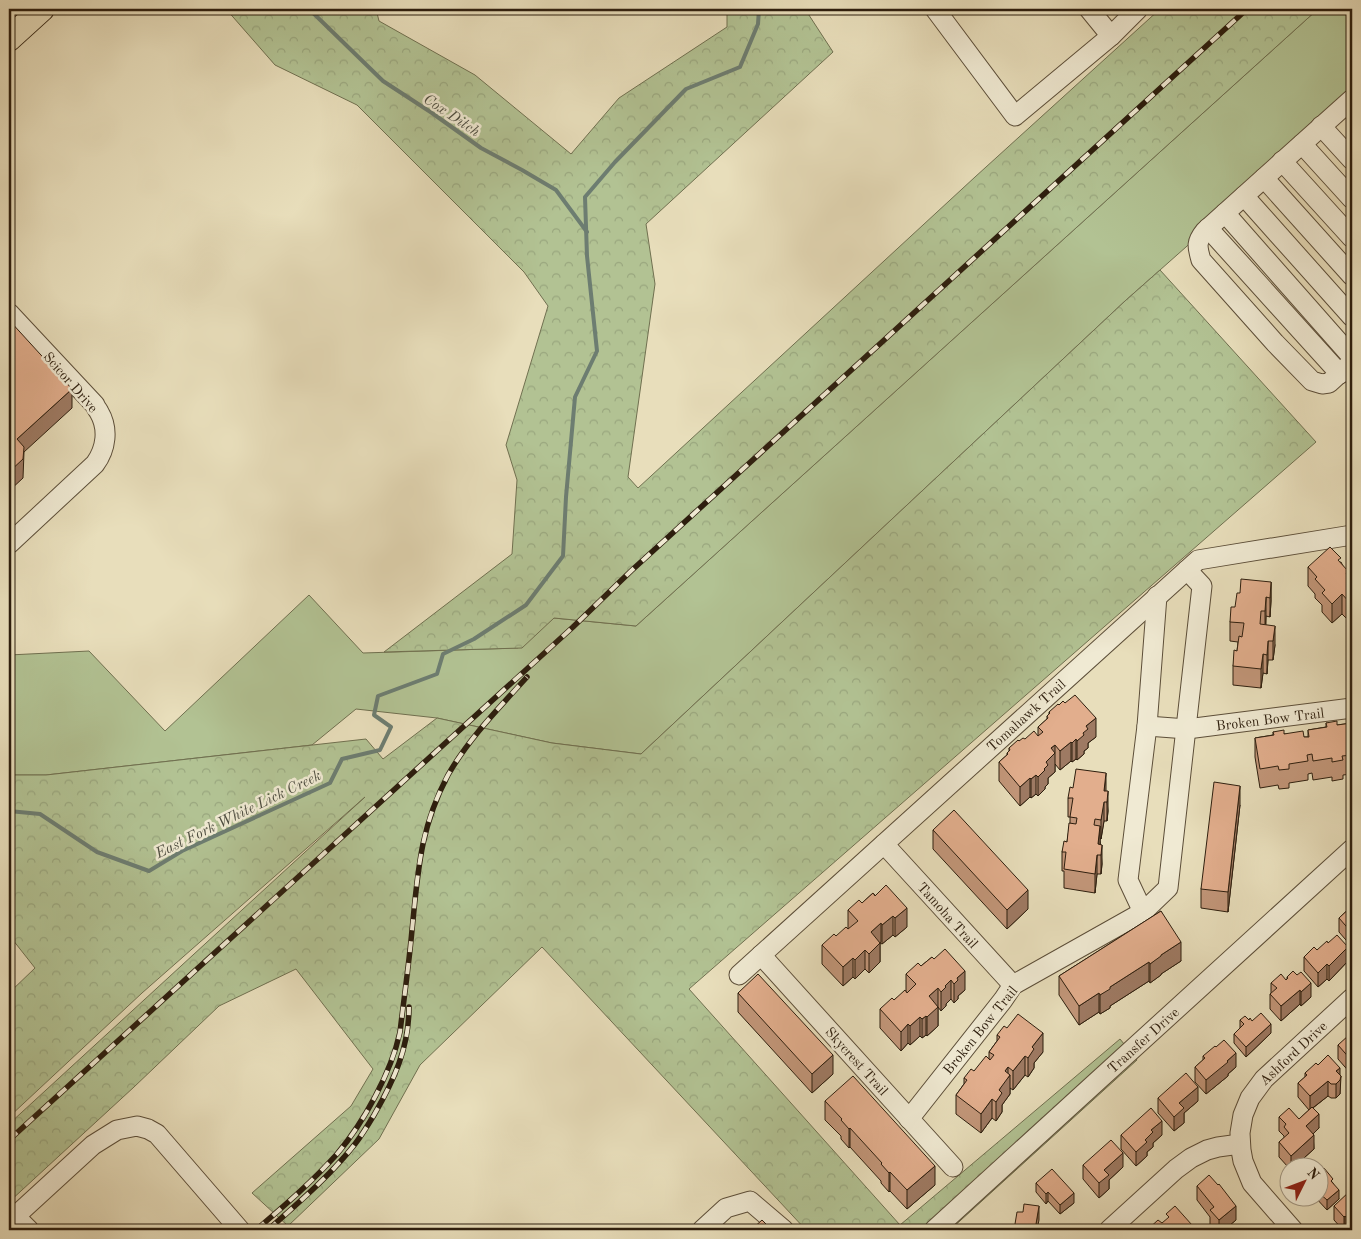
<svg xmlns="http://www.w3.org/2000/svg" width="1361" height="1239" font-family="'Old Standard TT',serif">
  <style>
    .green { fill: #b2c293; stroke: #707050 }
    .forest { fill: url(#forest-crowns); stroke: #707050 }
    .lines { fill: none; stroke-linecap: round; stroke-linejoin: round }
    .stream { stroke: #6d7d71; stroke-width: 4 }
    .minor-casing { stroke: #5c4e39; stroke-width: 21 }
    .major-casing { stroke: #2d1e0e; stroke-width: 26 }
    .minor { stroke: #f0ead3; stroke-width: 19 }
    .major { stroke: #e8debb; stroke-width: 24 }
    .rail-casing { stroke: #2d1e0e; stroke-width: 5.5 }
    .rail { stroke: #f0ead3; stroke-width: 4; stroke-dasharray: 11; stroke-linecap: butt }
    .wall { fill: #c29679; stroke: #2d1e0e }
    .shaded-wall { fill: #9e7a63; stroke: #2d1e0e }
    .building { fill: #e2ae8d; stroke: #2d1e0e }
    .labels { text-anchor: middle; stroke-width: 5; stroke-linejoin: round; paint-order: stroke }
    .street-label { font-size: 14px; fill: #2d1e0e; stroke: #f0ead3 }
    .water-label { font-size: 15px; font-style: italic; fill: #4d4d40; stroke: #f0ead3 }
  </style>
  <defs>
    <pattern id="forest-crowns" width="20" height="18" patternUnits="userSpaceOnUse" patternTransform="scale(1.25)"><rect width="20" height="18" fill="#b2c293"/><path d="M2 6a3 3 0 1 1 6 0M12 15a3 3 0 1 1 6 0" fill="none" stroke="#99a67e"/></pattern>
  </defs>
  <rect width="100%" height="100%" fill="#e8debb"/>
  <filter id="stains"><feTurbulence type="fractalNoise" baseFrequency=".004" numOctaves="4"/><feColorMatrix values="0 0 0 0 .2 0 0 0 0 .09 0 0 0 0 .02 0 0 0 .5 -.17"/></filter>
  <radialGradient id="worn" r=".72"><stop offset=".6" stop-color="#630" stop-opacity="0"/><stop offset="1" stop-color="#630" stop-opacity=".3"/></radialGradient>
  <path class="green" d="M1318 9H1352V100L1125 301 641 754 552 743 437 718 356 709 312 745 46 775H9V655L89 651 165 731 309 595 363 653 518 648 554 618 636 626Z"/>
  <g class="forest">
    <path d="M226 9H376L379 21 475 75 571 154 619 98 727 27V9H805L833 52 646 224 655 284 628 477 638 488 975 177 1160 9H1318L636 626 554 618 522 648 384 652 512 554 517 480 506 445 548 306 524 272 357 105 275 65Z"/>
    <path d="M1160 270 1316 442 689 989 900 1225 1120 1039 1137 1060 950 1230H806L542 947 420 1065 379 1139 288 1226 252 1193 351 1106 373 1069 296 969 219 1006 134 1087 9 1202V1124L365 797 142 993 9 1117V993L35 968 9 935V775H46L366 739 383 759 437 718 552 743 641 754 1125 301Z"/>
  </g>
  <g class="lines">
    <g class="stream">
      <path d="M309 9 383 81 432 113 481 148 522 170 556 190 587 232"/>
      <path d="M9 811 40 814 97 852 149 871 182 851 330 783 342 759 380 750 391 727 374 715 378 696 437 674 443 654 474 639 526 605 563 556 566 497 575 397 597 351 587 256 585 197 615 162 686 89 740 67 758 24 759 9"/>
    </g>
    <defs>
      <g id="minor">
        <path d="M935 9 1015 116 1111 36"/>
        <path d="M1089 9 1111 36 1138 9"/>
        <path d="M1352 99 1205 231C1196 242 1197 246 1201 260L1275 343 1312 381 1322 384 1329 383 1352 362"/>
        <path d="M1321 126 1352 160"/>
        <path d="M1302 144 1352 199"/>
        <path d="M1282 161 1352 238"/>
        <path d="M1264 178 1352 276"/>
        <path d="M1244 196 1352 317"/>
        <path d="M1225 213 1352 357"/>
        <path d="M1208 228 1340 374"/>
        <path d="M9 313 95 405C96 408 98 410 99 412 109 429 106 449 95 464L9 544"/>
        <path d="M1147 726 1187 729 1352 708"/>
        <path d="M884 844 1013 985"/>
        <path d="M1143 912 1128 880 1147 726 1157 596"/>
        <path d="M761 955 953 1167"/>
        <path d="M739 975 1198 560 1352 535"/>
        <path d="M909 1119 1003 1000 1013 985 1143 912 1168 888 1202 586 1187 570"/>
        <path d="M15 1216 29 1230"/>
        <path d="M9 1222 93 1145 117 1130 137 1126 148 1129 157 1134 240 1230"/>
        <path d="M702 1230 726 1208 750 1201 784 1230"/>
        <path d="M934 1230 1352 849"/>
        <path d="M1109 1230 1176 1169 1191 1158 1207 1150 1218 1147 1240 1144"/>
        <path d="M1293 1230 1252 1183 1243 1161 1241 1150 1240 1133 1243 1115 1250 1098 1264 1079 1352 998"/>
      </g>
      <path id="major" d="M9 39 42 9"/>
    </defs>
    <use href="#minor" class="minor-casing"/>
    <use href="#major" class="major-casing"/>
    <use href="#minor" class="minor"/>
    <use href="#major" class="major"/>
    <defs>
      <g id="rail">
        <path d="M9 1140 573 627 631 571 1247 9"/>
        <path d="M256 1230C284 1206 312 1182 337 1154 364 1122 391 1073 400 1032 404 998 409 964 412 930 418 871 420 828 448 775 469 738 499 708 527 677"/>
        <path d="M268 1230C298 1203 330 1176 355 1144 362 1135 368 1125 374 1115 394 1080 409 1048 409 1007"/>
      </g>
    </defs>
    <use href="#rail" class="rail-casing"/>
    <use href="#rail" class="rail"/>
  </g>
  <g class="wall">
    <path d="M1352 89V111L1350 109V90Z"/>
    <path d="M1341 562 1348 576 1352 581V629L1349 626V621L1342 614 1332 623 1322 612V605L1315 598V594L1308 586V567Z"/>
    <path d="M1271 582V601L1270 617 1266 616V625L1275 645 1273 660H1268L1267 674 1263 673 1261 688 1233 685V666L1237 651 1238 642 1230 641V622L1235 607Z"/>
    <path d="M1049 712 1096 737 1088 743V748L1084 751V754L1077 760 1076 759 1072 762 1071 761 1060 770 1055 764V772L1048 778V784L1045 787V789L1038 796 1036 794 1031 798 1030 797 1020 806 999 781V762L1007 755V753L1009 751V748L1019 741 1038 736V727L1047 719V716L1049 714Z"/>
    <path d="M1326 723 1337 725 1352 723V774L1343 775V779L1332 781V777L1313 780 1312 773 1308 774V780L1289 783V788L1279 789 1278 785 1260 788 1255 757V738L1273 735V732L1304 737H1308V730L1326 727Z"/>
    <path d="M1106 791 1108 811 1107 821H1104L1101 839H1100L1102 864 1101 874H1097L1095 893 1064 888V871H1062V852L1067 842 1070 823V817H1068V798Z"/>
    <path d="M1240 805 1228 912 1201 908V889Z"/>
    <path d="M933 830 1028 909 1007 929 933 849Z"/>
    <path d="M873 893 907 927 895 937 893 935 882 944 880 943V962L869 973 865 969 855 979 853 977 843 986 822 964V945L848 929V910L862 903Z"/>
    <path d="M1352 906V947L1339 932V918Z"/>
    <path d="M1161 911 1181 961 1161 974V975L1150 983 1149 981 1110 1006V1008L1100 1014 1099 1012 1079 1025 1059 995V976Z"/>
    <path d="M1317 950 1348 961 1329 981 1327 979 1318 987 1304 971V957Z"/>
    <path d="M932 957 965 990 958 996V999L954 1003 951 999 946 1004V1006L941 1011 938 1007V1026L927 1036 926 1035 922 1038 920 1036 910 1045 908 1043 901 1051 880 1028V1009L906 992V974L921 966Z"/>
    <path d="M1287 977 1311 997 1301 1006 1300 1004 1281 1021 1270 1009V994L1271 993V983L1286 980 1287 979Z"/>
    <path d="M738 993 833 1074 812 1093 738 1012Z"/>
    <path d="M1240 1020H1249L1271 1033 1246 1057 1234 1043V1034L1240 1028Z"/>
    <path d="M997 1035 1043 1052 1034 1063V1068L1028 1077 1025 1075 1013 1090 1010 1088V1094L1002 1105V1112L996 1121 992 1118 981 1133 956 1114V1095L964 1084V1078L974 1071 989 1059V1052L997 1041Z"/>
    <path d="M1352 1038V1075L1338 1059V1045Z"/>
    <path d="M1203 1056 1236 1067 1228 1074V1076L1206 1094 1195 1082V1067L1203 1060Z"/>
    <path d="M1318 1065 1340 1075V1094L1336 1098H1331L1328 1096 1313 1108 1319 1128 1313 1134 1314 1149 1295 1166H1288V1167L1279 1157V1142L1284 1138V1136L1279 1131V1117L1299 1119 1309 1110 1298 1097V1083L1305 1077V1073Z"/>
    <path d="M1158 1098 1198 1101 1184 1113V1123L1174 1131 1158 1113Z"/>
    <path d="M825 1101 935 1185 907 1209 890 1191 889 1192 881 1183V1181L850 1147 849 1148 841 1139V1136L825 1120Z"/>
    <path d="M1121 1135H1162L1153 1143V1147L1147 1152V1156L1136 1166 1121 1149Z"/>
    <path d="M1083 1165 1123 1167 1109 1180V1189L1099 1198 1083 1179Z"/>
    <path d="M1318 1166 1333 1183 1339 1199 1327 1210 1314 1196H1318Z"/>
    <path d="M1036 1183 1074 1203 1060 1214 1048 1201 1046 1204 1036 1192Z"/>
    <path d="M1197 1186 1236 1220 1224 1230H1216L1210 1224V1217L1197 1200Z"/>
    <path d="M1352 1193V1230H1343L1334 1220V1206Z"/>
  </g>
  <g class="shaded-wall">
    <path d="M72 389V408L24 452 23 478 9 491V472L17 439Z"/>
    <path d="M1271 582V601L1270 617V598Z"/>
    <path d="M1342 594V614L1332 623V604Z"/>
    <path d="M1266 597V616L1265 630V611Z"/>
    <path d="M1275 626V645L1273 660V641Z"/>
    <path d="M1268 641V660L1267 674V655Z"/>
    <path d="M1263 654V673L1261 688V669Z"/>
    <path d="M1096 718V737L1088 743V748L1084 751V754L1077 760V741L1083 733 1086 726Z"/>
    <path d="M1076 739V759L1072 762V743Z"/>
    <path d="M1071 742V761L1060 770V751Z"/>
    <path d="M1055 745V772L1048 778V784L1045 787V789L1038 796V777L1046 762 1051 748Z"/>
    <path d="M1106 773V792L1104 802V821L1101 839V820Z"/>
    <path d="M1036 775V794L1031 798V779Z"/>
    <path d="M1030 778V797L1020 806V787Z"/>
    <path d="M1240 786V805L1228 912V892Z"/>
    <path d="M1108 791V811L1107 821V802Z"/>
    <path d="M1100 826V845L1098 844Z"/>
    <path d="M1102 845V864L1101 874V855Z"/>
    <path d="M1097 855V874L1095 893V874Z"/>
    <path d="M1028 890V909L1007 929V910Z"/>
    <path d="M907 908V927L895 937V918Z"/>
    <path d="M893 916V935L882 944V925Z"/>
    <path d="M881 923V942L871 951V932Z"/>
    <path d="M1181 942V961L1161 974V975L1150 983V964L1161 955Z"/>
    <path d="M880 943V962L869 973V954Z"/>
    <path d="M1348 947V961L1329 981V966Z"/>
    <path d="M865 950V969L855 979V960Z"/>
    <path d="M853 958V977L843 986V967Z"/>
    <path d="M1149 962V981L1110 1006V1008L1100 1014V995L1110 987Z"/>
    <path d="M1327 964V979L1318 987V973Z"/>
    <path d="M965 971V990L958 996V999L954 1003V984L957 978Z"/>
    <path d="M951 980V999L946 1004V1006L941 1011V992L945 986Z"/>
    <path d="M1311 983V997L1301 1006V992Z"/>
    <path d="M938 988V1026L927 1036V1017L929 996Z"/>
    <path d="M1300 990V1004L1281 1021V1006Z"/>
    <path d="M1099 993V1012L1079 1025V1006Z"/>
    <path d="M926 1016V1035L922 1038V1019Z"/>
    <path d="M920 1017V1036L910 1045V1026Z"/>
    <path d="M908 1024V1043L901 1051V1032Z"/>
    <path d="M1271 1024V1033L1246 1057V1047Z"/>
    <path d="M1043 1033V1052L1034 1063V1068L1028 1077V1058L1032 1047Z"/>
    <path d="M1236 1053V1067L1228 1074V1076L1206 1094V1080Z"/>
    <path d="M833 1055V1074L812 1093V1074Z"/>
    <path d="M1025 1056V1075L1013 1090V1071Z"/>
    <path d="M1008 1067V1078L1010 1075V1094L1002 1105V1112L996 1121V1102L1005 1071Z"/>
    <path d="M1340 1068V1080L1341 1076 1340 1094 1336 1098V1071Z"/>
    <path d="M1328 1081V1096L1310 1110V1096Z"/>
    <path d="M1198 1087V1101L1184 1113V1123L1174 1131V1117L1179 1103Z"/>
    <path d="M992 1099V1118L981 1133V1114Z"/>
    <path d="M1319 1114V1128L1306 1141V1126Z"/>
    <path d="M1162 1121V1135L1153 1143V1147L1147 1152V1156L1136 1166V1152L1151 1130Z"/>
    <path d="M850 1128V1147L849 1148V1129Z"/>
    <path d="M1314 1135V1149L1295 1166H1291V1156Z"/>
    <path d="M1123 1153V1167L1109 1180V1189L1099 1198V1183L1104 1170Z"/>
    <path d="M935 1166V1185L907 1209V1190Z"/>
    <path d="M890 1172V1191L889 1192V1173Z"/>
    <path d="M1339 1190V1199L1327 1210V1200Z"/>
    <path d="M1048 1192V1201L1046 1204V1194Z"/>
    <path d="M1074 1193V1203L1060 1214V1205Z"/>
    <path d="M1039 1206V1220L1037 1230H1035Z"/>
    <path d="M1236 1206V1220L1224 1230H1219V1220Z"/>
    <path d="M1345 1216V1230H1344V1217Z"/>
    <path d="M1192 1225V1230H1186Z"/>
  </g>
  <g class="building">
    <path d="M9 320 72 389 17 439 24 447 23 459 9 472Z"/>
    <path d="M1330 547 1341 558 1338 560 1348 571 1346 573 1352 581V610L1349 607 1351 604 1342 594 1332 604 1322 593 1325 590 1315 579 1317 577 1308 567Z"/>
    <path d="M1241 579 1271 582 1270 598 1266 597 1265 611H1261L1260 624 1275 626 1273 641H1268L1267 655 1263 654 1261 669 1233 666 1234 650 1237 651 1239 636 1242 637 1244 623 1230 622 1231 607H1235L1237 593H1240Z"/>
    <path d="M1075 695 1096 718 1086 726 1088 729 1083 733 1084 735 1077 741 1076 739 1072 743 1071 742 1060 751 1055 745 1051 748 1055 753 1046 762 1048 765 1044 769 1045 770 1038 777 1036 775 1031 779 1030 778 1020 787 999 762 1008 754 1007 753 1010 750 1009 748 1018 740 1019 741 1023 738 1025 739 1034 731 1038 736 1043 732 1038 727 1048 718 1047 716 1050 713 1049 712 1058 704 1059 705 1063 701 1065 703Z"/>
    <path d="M1337 721V725L1352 723V755L1342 756 1343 760 1332 762V758L1313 761 1312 754 1307 755 1308 761 1289 764V769L1279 770 1278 766 1260 769 1255 738 1274 735 1273 732 1284 730V734L1303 731 1304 737H1309L1308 730 1327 727 1326 723Z"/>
    <path d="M1076 769 1106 773 1104 791H1108L1107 802H1104L1101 820 1095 819 1094 825 1100 826 1098 844 1102 845 1101 855H1097L1095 874 1064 869 1066 852H1062L1064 841 1067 842 1069 823 1076 824 1077 818 1070 817 1073 798H1068L1070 787 1073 788Z"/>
    <path d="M1214 782 1240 786 1228 892 1201 889Z"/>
    <path d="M954 810 1028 890 1007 910 933 830Z"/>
    <path d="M886 885 907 908 895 918 893 916 882 925 881 923 871 932 880 943 869 954 865 950 855 960 853 958 843 967 822 945 834 934 836 936 846 927 848 929 858 921 848 910 859 900 862 903 873 893 875 896Z"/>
    <path d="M1352 906V933L1339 918Z"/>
    <path d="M1161 911 1181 942 1161 955V956L1150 964 1149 962 1110 987V989L1100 995 1099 993 1079 1006 1059 976Z"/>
    <path d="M1337 935 1348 947 1329 966 1327 964 1318 973 1304 957 1314 947 1317 950 1327 941 1328 943Z"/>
    <path d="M945 949 965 971 957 978 958 980 954 984 951 980 945 986 946 987 941 992 938 988 929 996 938 1007 927 1017 926 1016 922 1019 920 1017 910 1026 908 1024 901 1032 880 1009 892 998 894 1000 905 990 907 993 916 984 906 974 918 963 921 966 932 957 934 959Z"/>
    <path d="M1293 971 1297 975 1301 972 1311 983 1301 992 1300 990 1281 1006 1270 994 1277 988 1271 983 1281 974 1286 980 1288 978 1287 977Z"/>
    <path d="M758 974 833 1055 812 1074 738 993Z"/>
    <path d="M1261 1013 1271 1024 1246 1047 1234 1034 1244 1024 1240 1020 1245 1016 1249 1020 1250 1018 1252 1021Z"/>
    <path d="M1018 1014 1043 1033 1032 1047 1034 1049 1028 1058 1025 1056 1013 1071 1008 1067 1005 1071 1010 1075 999 1090 1002 1093 996 1102 992 1099 981 1114 956 1095 967 1080 964 1078 971 1069 974 1071 986 1056 990 1060 994 1055 989 1052 1000 1037 997 1035 1004 1026 1007 1028Z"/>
    <path d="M1349 1035 1352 1038V1061L1338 1045Z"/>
    <path d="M1224 1040 1236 1053 1227 1061 1228 1062 1206 1080 1195 1067 1205 1058 1203 1056 1215 1046 1216 1047Z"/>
    <path d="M1328 1055 1340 1068 1336 1071 1341 1076 1340 1080 1336 1084H1331L1328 1081 1310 1096 1298 1083 1307 1075 1305 1073 1316 1063 1318 1065Z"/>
    <path d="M1186 1073 1198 1087 1179 1103 1184 1108 1174 1117 1158 1098Z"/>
    <path d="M853 1076 935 1166 907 1190 890 1172 889 1173 881 1164 882 1163 850 1128 849 1129 841 1120 842 1119 825 1101Z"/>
    <path d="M1312 1107 1319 1114 1306 1126 1314 1135 1291 1156 1279 1142 1289 1133 1284 1127 1286 1124 1279 1117 1289 1108 1299 1119Z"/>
    <path d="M1151 1108 1162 1121 1151 1130 1153 1132 1145 1140 1147 1142 1136 1152 1121 1135Z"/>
    <path d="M1111 1140 1123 1153 1104 1170 1109 1175 1099 1183 1083 1165Z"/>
    <path d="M1313 1160 1322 1170 1324 1168 1333 1179 1331 1181 1339 1190 1327 1200 1318 1192V1166H1306Z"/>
    <path d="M1052 1169 1074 1193 1060 1205 1048 1192 1046 1194 1036 1183Z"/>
    <path d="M1209 1175 1218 1185 1219 1184 1236 1206 1219 1220 1210 1210 1214 1207 1197 1186Z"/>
    <path d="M1350 1191 1352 1193V1224L1345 1216 1344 1217 1334 1206Z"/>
    <path d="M1024 1204 1039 1206 1035 1230H1014L1017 1212H1023Z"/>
    <path d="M1175 1206 1192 1225 1186 1230H1147L1158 1220 1162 1223 1169 1217 1166 1214Z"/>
    <path d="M762 1220 772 1230H751Z"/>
    <path d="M732 1226 736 1230H727Z"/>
  </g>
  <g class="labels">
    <g class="street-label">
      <text transform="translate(71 382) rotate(49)" y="5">Scicor Drive</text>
      <text transform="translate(1026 715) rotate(-42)" y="5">Tomahawk Trail</text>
      <text transform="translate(1270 719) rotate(-7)" y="5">Broken Bow Trail</text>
      <text transform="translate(948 915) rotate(48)" y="5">Tamoha Trail</text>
      <text transform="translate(980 1030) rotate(-51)" y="5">Broken Bow Trail</text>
      <text transform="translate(1143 1040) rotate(-42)" y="5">Transfer Drive</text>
      <text transform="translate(1293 1053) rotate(-43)" y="5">Ashford Drive</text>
      <text transform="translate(857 1061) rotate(48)" y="5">Skycrest Trail</text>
    </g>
    <g class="water-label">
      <text transform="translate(452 115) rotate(34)" y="5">Cox Ditch</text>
      <text transform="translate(238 814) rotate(-26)" y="5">East Fork White Lick Creek</text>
    </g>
  </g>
  <rect width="1361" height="1239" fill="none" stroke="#e8debb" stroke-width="30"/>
  <rect x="10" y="10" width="1341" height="1219" fill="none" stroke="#2d1e0e" stroke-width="2.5"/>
  <rect x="15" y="15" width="1331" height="1209" fill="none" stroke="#2d1e0e"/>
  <g transform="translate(1304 1182) rotate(48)"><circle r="24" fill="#f0ead3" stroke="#a29884"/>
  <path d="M0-4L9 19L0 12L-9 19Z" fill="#8f2418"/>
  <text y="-8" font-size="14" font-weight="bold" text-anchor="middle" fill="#2d1e0e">N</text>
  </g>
  <rect width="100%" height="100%" filter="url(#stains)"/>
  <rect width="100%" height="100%" fill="url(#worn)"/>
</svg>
